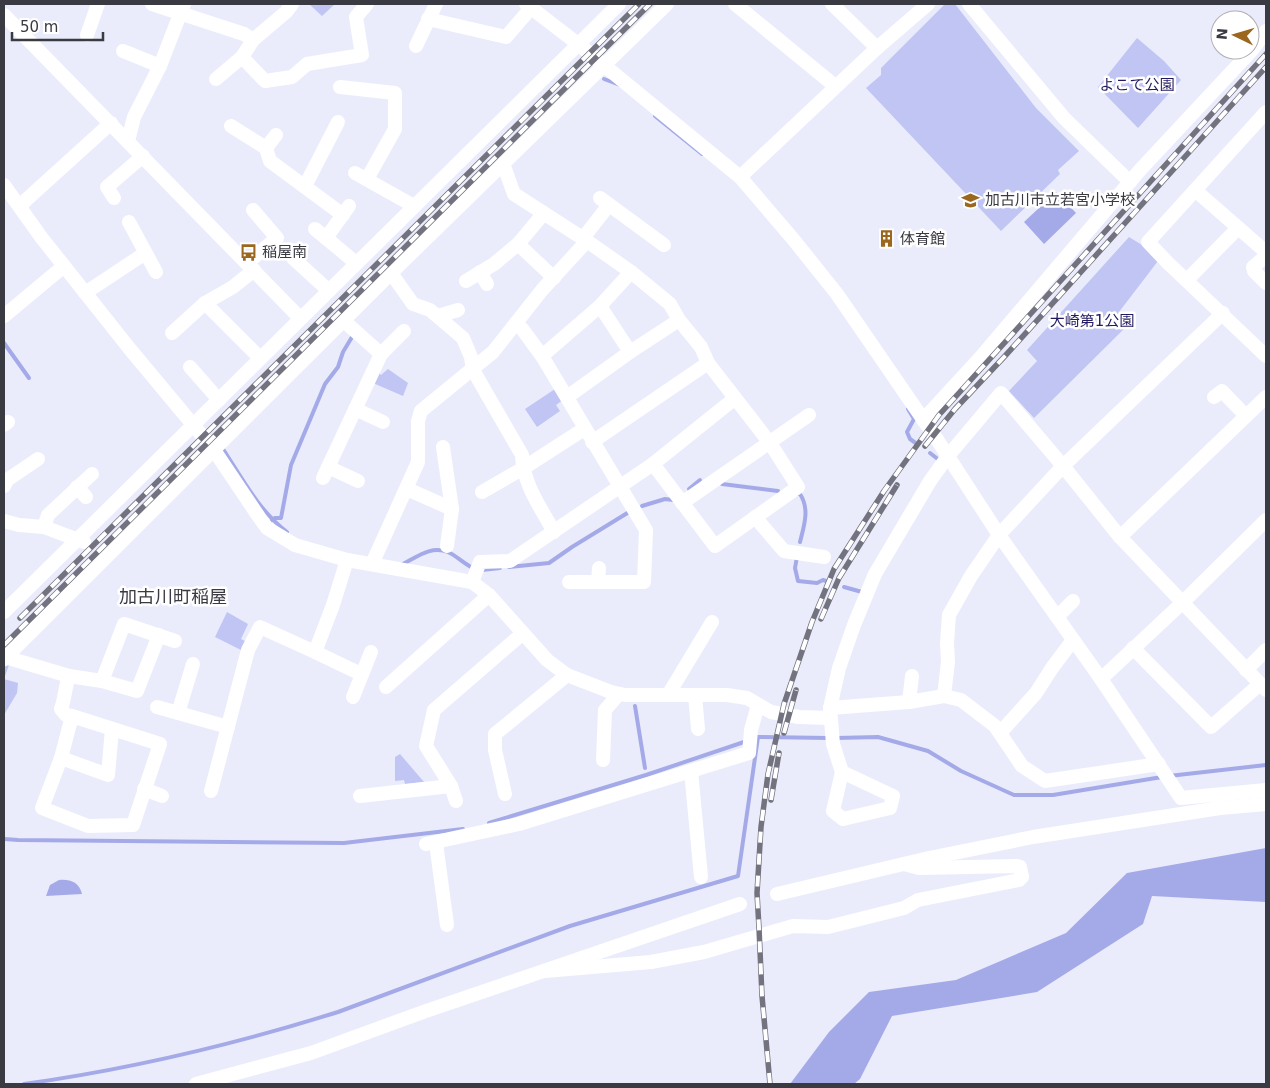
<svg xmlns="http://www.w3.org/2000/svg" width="1270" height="1088" font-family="'DejaVu Sans','Noto Sans JP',sans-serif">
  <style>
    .green { fill: #c0c5f4 }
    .forest { fill: #a4aae8 }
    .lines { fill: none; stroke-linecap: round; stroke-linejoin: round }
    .stream { stroke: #a4aae8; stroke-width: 4 }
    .minor { stroke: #fff; stroke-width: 14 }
    .rail-casing { stroke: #72737e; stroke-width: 5.5 }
    .rail { stroke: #fff; stroke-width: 4; stroke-dasharray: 11; stroke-linecap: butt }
    .labels { text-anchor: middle; stroke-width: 5; stroke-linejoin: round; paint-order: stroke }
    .park-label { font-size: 15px; fill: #221b62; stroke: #fff }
    .poi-label { font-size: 15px; fill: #393a42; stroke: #fff; text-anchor: start }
    .quarter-label { font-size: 18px; fill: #393a42; stroke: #fff }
  </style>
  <rect width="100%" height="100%" fill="#eaecfc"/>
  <g class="green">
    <path d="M309 4H335L322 16Z"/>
    <path d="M945 4H955L1036 108 1079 151 1058 170 1060 174 1001 231 866 88 881 75V68Z"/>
    <path d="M1137 38 1164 61 1181 80 1138 128 1098 87Z"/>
    <path d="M1129 237 1142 245 1158 261 1119 312 1129 324 1034 418 1009 391 1037 361 1027 350Z"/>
    <path d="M388 369 408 383 403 396 373 383 378 372 381 375Z"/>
    <path d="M555 389 563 400 556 405 560 411 537 427 525 409Z"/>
    <path d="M227 612 248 624 241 639 247 642 243 651 215 637Z"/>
    <path d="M9 665 4 679 18 683 17 693 4 715V667Z"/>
    <path d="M400 754 424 782 405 784 404 780 395 781V757Z"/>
  </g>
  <g class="forest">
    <path d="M1056 192 1076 213 1044 244 1024 222Z"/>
    <path d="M1266 848V902L1152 896 1143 924 1037 992 892 1016 860 1079 854 1084H790L829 1032 869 992 956 980 1066 933 1127 873Z"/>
    <path d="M59 880C70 879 79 882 82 894L46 896 50 885Z"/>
  </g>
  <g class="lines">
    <g class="stream">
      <path d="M604 79 620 85"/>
      <path d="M655 116 702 154"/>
      <path d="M4 343 29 378"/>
      <path d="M908 409 914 419 907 432 910 439 917 444"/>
      <path d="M223 449C242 478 259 511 287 532"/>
      <path d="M930 453 939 460"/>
      <path d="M722 484 778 491"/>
      <path d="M689 489 700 480"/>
      <path d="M795 494H800C810 509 804 526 800 542"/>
      <path d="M642 506 665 499 673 500"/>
      <path d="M272 520 275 518H281L291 465 325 384 338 367 343 352 352 337"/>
      <path d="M797 557 795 568 798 581 817 583 823 580 829 582"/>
      <path d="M401 565C416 558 430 545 448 552 457 556 465 565 475 569"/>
      <path d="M509 567 549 563 572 547 629 512"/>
      <path d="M482 570 500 568"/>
      <path d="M844 587 862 592"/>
      <path d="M635 706 645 768"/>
      <path d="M836 738 878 737 928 751 961 771 1014 795H1053L1162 777"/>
      <path d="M754 739 758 737 829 738"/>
      <path d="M1169 776 1266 765"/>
      <path d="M489 823 646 775 747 741"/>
      <path d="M4 839 18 840 344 843 463 829"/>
      <path d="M24 1084C131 1069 236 1044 338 1012L570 926 738 876 758 737"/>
    </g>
    <g class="minor">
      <path d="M152 4 244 34 253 40"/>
      <path d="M292 4 286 12 253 40 242 57 265 81 292 77 307 64 362 55 356 17 367 4"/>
      <path d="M526 4 578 44 740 177 793 239 837 294 940 444 999 535 1101 679 1181 798 1266 790"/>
      <path d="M735 4 835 86"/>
      <path d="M832 4 877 48"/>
      <path d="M969 4 1064 118 1130 182"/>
      <path d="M4 15 300 318"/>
      <path d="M428 19 506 37 531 8"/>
      <path d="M87 35 98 4"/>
      <path d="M416 46 436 4"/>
      <path d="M123 51 160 66"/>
      <path d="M216 79 242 57"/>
      <path d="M340 87 395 93V129L367 179"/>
      <path d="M1266 112 1148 242 1168 263 1266 356"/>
      <path d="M231 126 266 148 270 161 343 215"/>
      <path d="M128 141 134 117 160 66 184 4"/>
      <path d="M266 148 276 135"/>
      <path d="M502 165 505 169 514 194 587 241 631 272 670 304 679 320 701 347 708 363 770 443 798 487 715 546 653 464"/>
      <path d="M355 173 414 206"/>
      <path d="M740 177 877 48 928 4"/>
      <path d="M4 185 41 237 129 348 214 450 259 517 267 528 295 545 347 560 472 582 489 595 547 660 567 675 611 692 625 695H727L747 698 771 712 799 717 830 718"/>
      <path d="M305 186 338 122"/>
      <path d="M1195 190 1266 252"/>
      <path d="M114 198 107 187 143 156"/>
      <path d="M600 198 664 245"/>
      <path d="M349 206 326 238 356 263"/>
      <path d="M20 207 26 200 111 123"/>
      <path d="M129 222 156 272"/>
      <path d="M315 229 326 238"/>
      <path d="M583 238 609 205"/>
      <path d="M518 244 554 278"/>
      <path d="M1266 256 1253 267 1254 271 1266 283"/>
      <path d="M293 258 328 290"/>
      <path d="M247 263 277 238 253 210"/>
      <path d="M480 272 487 284"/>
      <path d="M391 273 413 304 430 310 463 338 471 357 473 370 522 455C523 484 541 508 554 532"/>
      <path d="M1187 280 1238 228"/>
      <path d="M466 281 494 264 518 244 544 213"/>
      <path d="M85 293 144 254"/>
      <path d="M205 303 260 358"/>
      <path d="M600 306 630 352"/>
      <path d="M4 316 64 266"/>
      <path d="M438 316 458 310"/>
      <path d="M516 323 523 330 542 356 646 530 644 582H569"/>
      <path d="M172 333 205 303 233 287 254 270"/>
      <path d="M381 354 404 331"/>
      <path d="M542 356 600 306 631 272"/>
      <path d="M190 367 219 400"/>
      <path d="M567 397 630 352 679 320"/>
      <path d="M1214 397 1222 391 1246 416"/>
      <path d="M355 409 383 422"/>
      <path d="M923 420 980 358 1140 170 1252 50 1266 31"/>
      <path d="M4 425 8 422"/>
      <path d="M592 442 708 363"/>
      <path d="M443 447 452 509 447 546"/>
      <path d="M328 467 358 481"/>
      <path d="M323 478 381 354 344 321"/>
      <path d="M4 486 7 480 38 459"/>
      <path d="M77 487 86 497"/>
      <path d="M407 489 452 509"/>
      <path d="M482 492 522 469 584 429"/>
      <path d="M682 503 809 415"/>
      <path d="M755 517 784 551 824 557"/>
      <path d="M4 521 19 525 44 527 84 542"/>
      <path d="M44 527 48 515 92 474"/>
      <path d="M1120 537 1266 397"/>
      <path d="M372 564 418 462V421L421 411 493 352 542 290 587 241"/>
      <path d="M472 582 480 562 510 561 653 464 734 399"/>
      <path d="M598 582 599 568"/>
      <path d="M4 612 619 4"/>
      <path d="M1057 617 1073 601"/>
      <path d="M1133 648 1211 727 1260 684"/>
      <path d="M315 652 361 674"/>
      <path d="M5 657 69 676 102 681 137 691 159 635"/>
      <path d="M4 659 391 273 667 4"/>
      <path d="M1246 670 1266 650"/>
      <path d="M69 676C65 687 65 698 61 709L66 715 72 716 160 744 133 825 88 826 42 808 61 758 72 716"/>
      <path d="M1101 679 1182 603 1266 520"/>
      <path d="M102 681 124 624 175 641"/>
      <path d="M386 687 489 595"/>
      <path d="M668 695 712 622"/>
      <path d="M695 695 698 729"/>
      <path d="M944 696 961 700 995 726 1022 766 1045 781 1159 764"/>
      <path d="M353 697 371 652"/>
      <path d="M909 702 912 676"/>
      <path d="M157 707 228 727"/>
      <path d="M830 708 909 702 944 696 948 662 947 643 949 615 971 576 999 535 1063 466 1223 313"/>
      <path d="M178 713 193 664"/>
      <path d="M1000 733 1036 693 1052 668 1073 640"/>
      <path d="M61 758 108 775 112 729"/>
      <path d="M603 760 605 710 619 694"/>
      <path d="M691 771 701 877"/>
      <path d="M842 772 893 796 890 808 843 819 833 811 842 772 833 744 830 708 839 668 854 625 875 574 930 481 948 456 1001 393 1063 466 1120 537 1266 690"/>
      <path d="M144 789 162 796"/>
      <path d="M211 791 248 650 260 627 315 652 333 605 347 560"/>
      <path d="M505 794 495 750V734L567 675"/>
      <path d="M360 796 451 786"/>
      <path d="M456 801 451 786 426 746 434 710 522 634"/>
      <path d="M436 843 447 925"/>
      <path d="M426 844 519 824 749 753 751 730 758 705"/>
      <path d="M777 894 929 858 1033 837 1220 808 1266 804"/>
      <path d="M545 971 651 962 704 952 793 926 828 927 904 908 918 900 1019 880 1022 877 1020 867 1017 866 919 868 904 864"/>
      <path d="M196 1084 311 1053 426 1011 740 904"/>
    </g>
    <defs>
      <g id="rail">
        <path d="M925 446 955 409 1005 356 1266 67"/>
        <path d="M20 618 639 4"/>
        <path d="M821 619 839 578 897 485"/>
        <path d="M4 645 650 4"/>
        <path d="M784 733 796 690"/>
        <path d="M771 800 779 753"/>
        <path d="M770 1084 762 996 759 928 757 893 761 827 768 774 784 704 812 622 834 569 884 491 939 415 1266 54"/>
      </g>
    </defs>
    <use href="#rail" class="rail-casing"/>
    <use href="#rail" class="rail"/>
  </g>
  <defs>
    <symbol id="school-bare" viewBox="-9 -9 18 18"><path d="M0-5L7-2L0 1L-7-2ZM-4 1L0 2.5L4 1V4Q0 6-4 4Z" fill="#9b671e" stroke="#fff" stroke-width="2.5" paint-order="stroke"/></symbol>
    <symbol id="building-bare" viewBox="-9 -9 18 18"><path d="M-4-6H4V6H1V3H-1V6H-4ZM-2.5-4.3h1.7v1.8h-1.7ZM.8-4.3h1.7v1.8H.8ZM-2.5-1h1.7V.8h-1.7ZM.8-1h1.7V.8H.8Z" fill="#9b671e" stroke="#fff" stroke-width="2.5" paint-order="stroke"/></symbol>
    <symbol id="bus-bare" viewBox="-9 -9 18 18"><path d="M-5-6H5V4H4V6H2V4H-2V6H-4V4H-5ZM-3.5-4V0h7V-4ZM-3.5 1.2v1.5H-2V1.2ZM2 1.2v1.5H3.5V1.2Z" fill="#9b671e" stroke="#fff" stroke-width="2.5" paint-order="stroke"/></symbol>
  </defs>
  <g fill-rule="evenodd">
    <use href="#school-bare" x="958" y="188" width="25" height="25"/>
    <use href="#building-bare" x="874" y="226" width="25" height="25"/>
    <use href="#bus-bare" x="236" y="240" width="25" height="25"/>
  </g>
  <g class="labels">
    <g class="park-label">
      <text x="1137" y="90">よこて公園</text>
      <text x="1092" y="326">大崎第1公園</text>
    </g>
    <g class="poi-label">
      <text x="985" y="205">加古川市立若宮小学校</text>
      <text x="900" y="244">体育館</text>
      <text x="262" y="257">稲屋南</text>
    </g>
    <g class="quarter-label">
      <text x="173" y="603">加古川町稲屋</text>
    </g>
  </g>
  <rect width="1270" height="1088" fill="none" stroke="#393a42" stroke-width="10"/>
  <g transform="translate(1235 35) rotate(275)"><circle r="24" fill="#ffffff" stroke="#b0b0b3"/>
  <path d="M0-4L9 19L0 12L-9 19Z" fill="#9b671e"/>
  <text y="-8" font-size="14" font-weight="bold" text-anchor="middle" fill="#393a42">N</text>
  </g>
  <path d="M12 32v8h91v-8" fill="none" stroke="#393a42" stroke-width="2.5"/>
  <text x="20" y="32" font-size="15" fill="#393a42" stroke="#ffffff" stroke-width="4" paint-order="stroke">50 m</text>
</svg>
